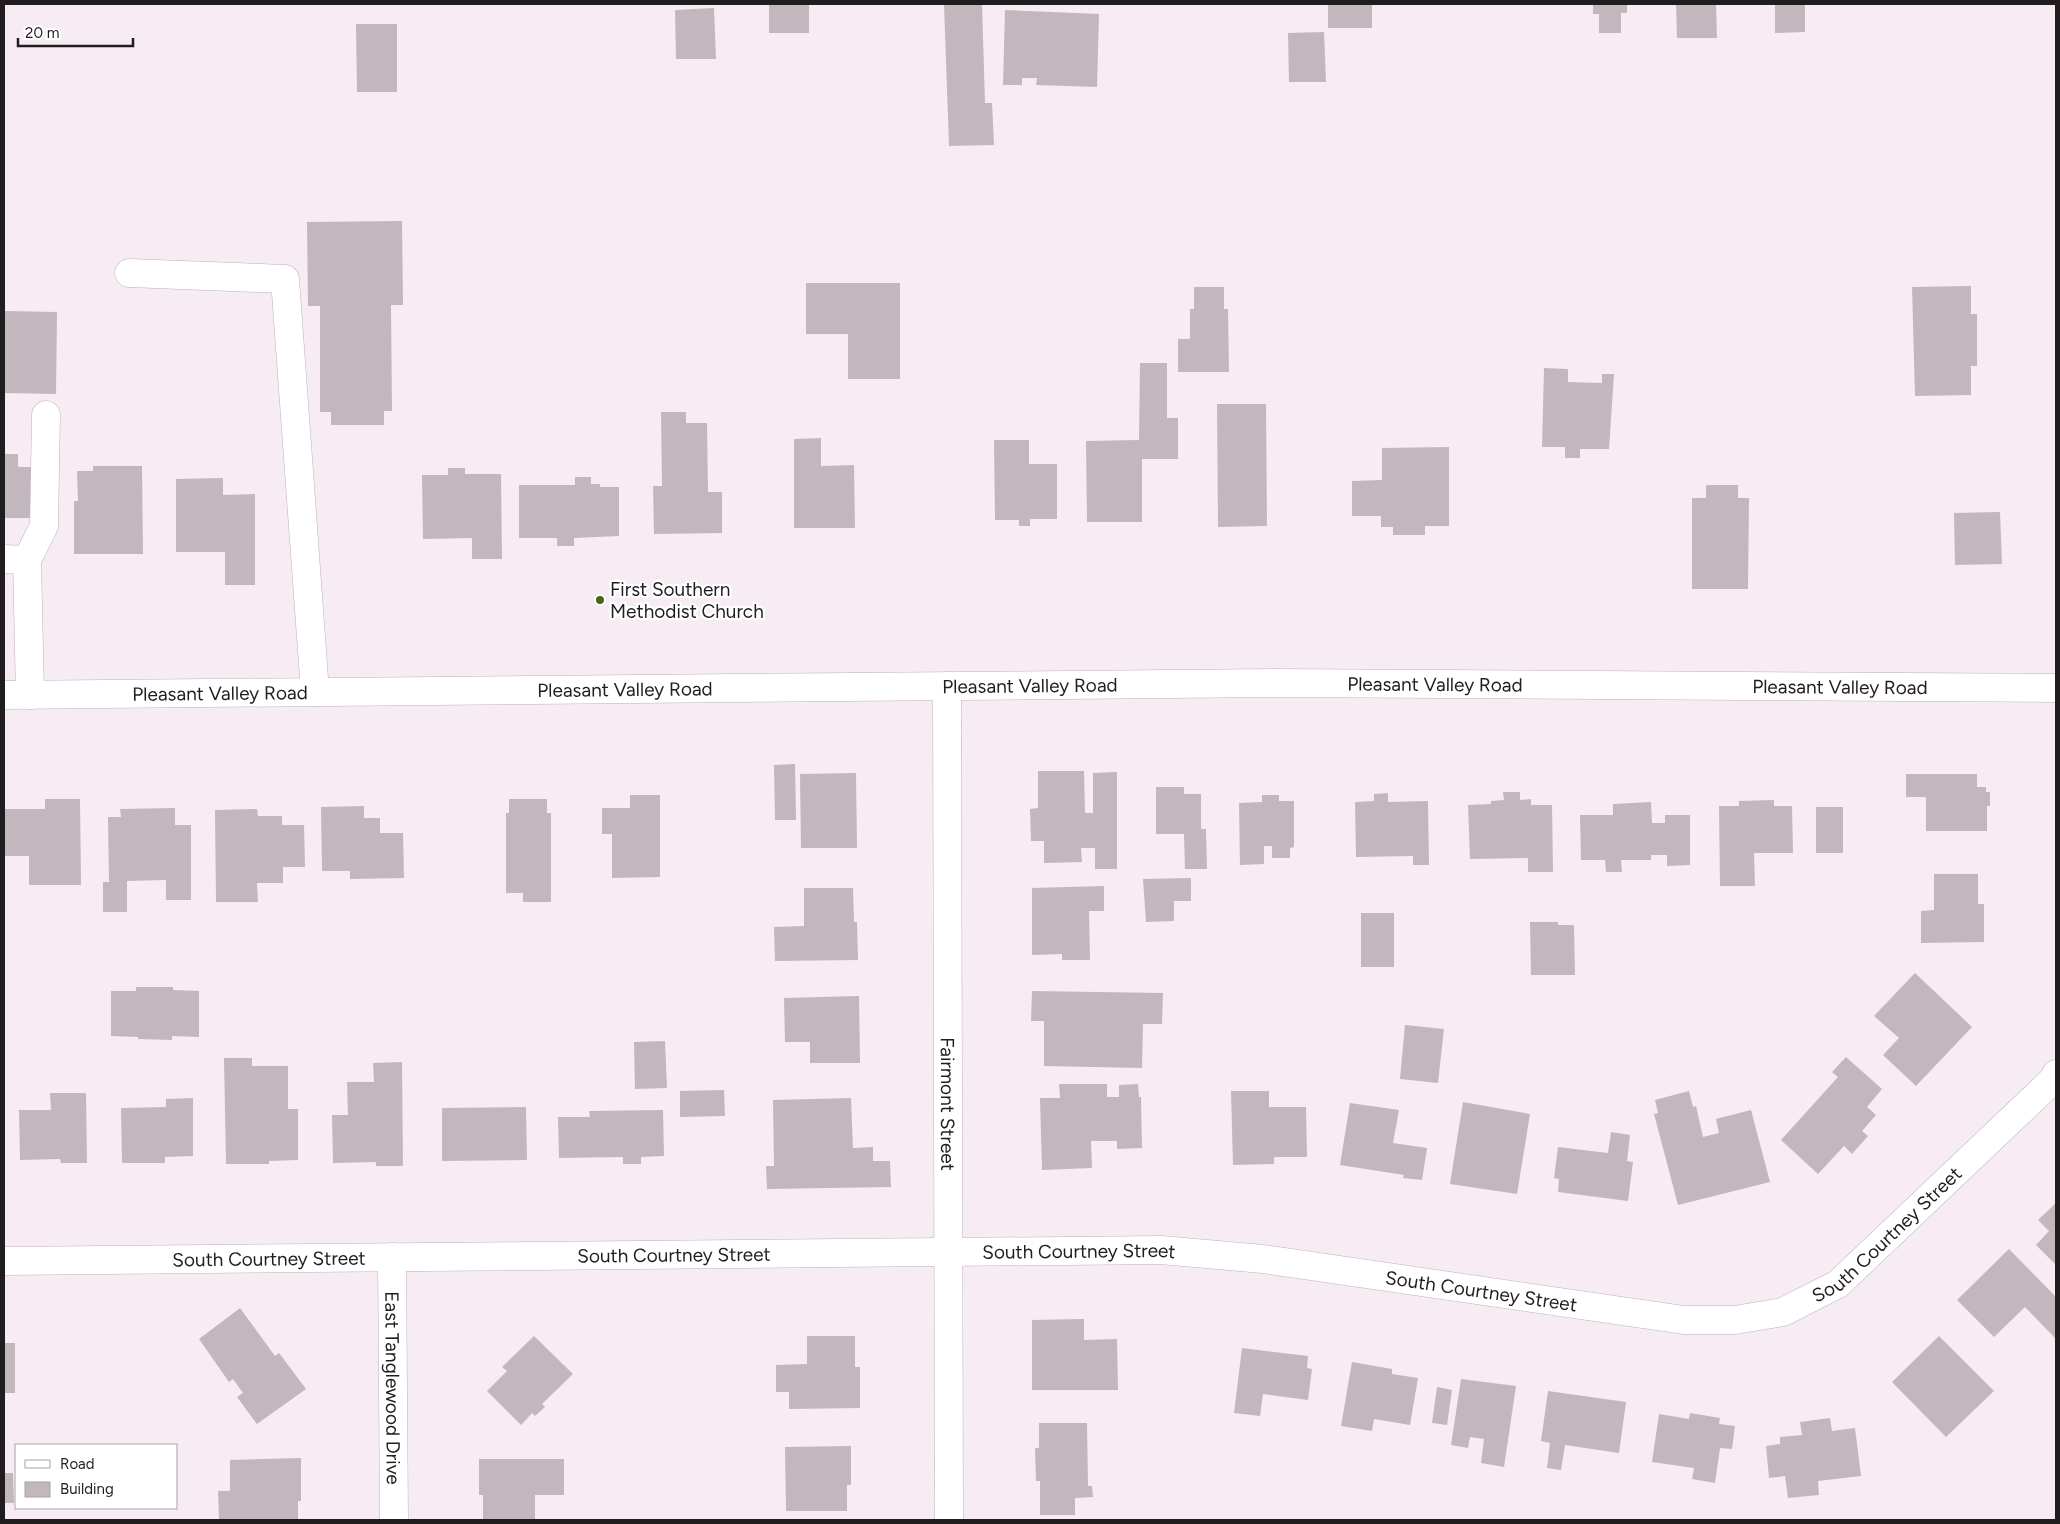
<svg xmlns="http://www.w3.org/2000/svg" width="2060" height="1524" font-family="Figtree,sans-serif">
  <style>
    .building { fill: #c2b7bd }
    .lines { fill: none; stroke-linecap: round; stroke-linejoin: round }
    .minor-casing { stroke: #bdb2b9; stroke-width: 29 }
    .minor { stroke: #fff; stroke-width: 28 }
    .poi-dot { fill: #44651a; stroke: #fff; stroke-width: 2 }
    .labels { text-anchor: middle; stroke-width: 4.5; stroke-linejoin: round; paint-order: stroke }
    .poi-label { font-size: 19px; fill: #211d1f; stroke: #fff; text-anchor: start }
    .street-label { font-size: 19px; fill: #211d1f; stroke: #fff }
  </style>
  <rect width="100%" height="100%" fill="#f7ecf3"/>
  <g class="building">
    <rect x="769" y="4" width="40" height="29"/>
    <path d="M944 4H982L985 103H992L994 145 949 146Z"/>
    <rect x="1328" y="4" width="44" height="24"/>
    <path d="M1593 4H1627V13H1621V33H1599V14H1593Z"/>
    <path d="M1676 4H1716L1717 38H1677Z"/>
    <path d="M1775 4H1805V32L1775 33Z"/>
    <path d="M714 8 716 59H676L675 10Z"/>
    <path d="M1005 10 1099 14 1097 87 1036 85 1037 78H1022V85H1003Z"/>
    <path d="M356 24H397V92H357Z"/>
    <path d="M1324 32 1326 82H1289L1288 33Z"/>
    <path d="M402 221 403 305H391L392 411H384V425H331V412H320V306H308L307 222Z"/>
    <path d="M806 283H900V379H848V334H806Z"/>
    <path d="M1971 286V314H1977V366H1971V395L1915 396 1912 287Z"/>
    <path d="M1194 287H1224V309H1228L1229 372H1178V339H1190V309H1194Z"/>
    <path d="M4 311 57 312 56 394 4 393Z"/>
    <path d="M1140 363H1167V418H1178V459H1142V522H1087L1086 441 1139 440Z"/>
    <path d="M1544 368 1568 369V382L1602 383V374H1614L1609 449H1580V458H1565V447H1542Z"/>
    <path d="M1217 404H1266L1267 526 1218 527Z"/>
    <path d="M661 412H686V423H707L708 492H722V533L654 534 653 486H662Z"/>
    <path d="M821 438V466L854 465 855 528H794V439Z"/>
    <path d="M994 440H1029V464H1057V519H1030V526H1019V520H995Z"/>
    <path d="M1449 447V526H1425V535H1393V527H1381V516H1352V481L1382 480V448Z"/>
    <path d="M4 454H18V467H38L39 518H4Z"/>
    <path d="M93 466H142L143 554H74V501H78L77 471H93Z"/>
    <path d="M448 468H465V474H501L502 559H472V538L423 539 422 475H448Z"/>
    <path d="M575 477H591V484H600V487H619V536L574 538V546H557V538H519V485H575Z"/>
    <path d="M223 478V495L255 494V585H225V552H176V479Z"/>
    <path d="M1706 485H1738V498H1749L1748 589H1692V498H1706Z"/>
    <path d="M2000 512 2002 564 1955 565 1954 513Z"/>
    <path d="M795 764 796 820H775L774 765Z"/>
    <path d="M1038 771H1084L1085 813H1093V773L1117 772V869H1095V848H1081L1082 862 1044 863V841H1031L1030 809 1038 808Z"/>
    <path d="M856 773 857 848H801L800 774Z"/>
    <path d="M1906 774H1977V787H1986V792H1990V806H1987V831H1926V797H1906Z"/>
    <path d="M1156 787H1184V794H1201V829H1206L1207 869H1185L1184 834H1156Z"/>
    <path d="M1503 792H1520V800L1531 799V805H1552L1553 872H1528V858L1470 859 1468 805 1491 804V801L1504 800Z"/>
    <path d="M1388 793V802L1428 801 1429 865H1413V856L1356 857 1355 802 1374 801V794Z"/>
    <path d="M630 795H660V877L612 878V834H602V808H630Z"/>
    <path d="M1262 795H1279V801H1294V847L1290 848V858H1272V846H1264V864L1240 865 1239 803 1262 802Z"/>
    <path d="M45 799H80L81 885H29V856H4V809H45Z"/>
    <path d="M509 799H547V813H551V902H523V893H506V813H509Z"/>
    <path d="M1774 800V806H1792L1793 853H1754L1755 886H1720L1719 806H1739V801Z"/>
    <path d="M1651 802 1652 823H1665V815H1690V865L1667 866V855H1651V860H1621L1622 872H1606L1605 860H1581L1580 815H1613V804Z"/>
    <path d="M364 806V818H380V833H403L404 878 350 879V871H322L321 807Z"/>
    <rect x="1816" y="807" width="27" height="46"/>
    <path d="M175 808V825H191V900H166V880L127 881V912H103V882H109L108 817H121L120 809Z"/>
    <path d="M257 809 258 816H282V825H304L305 867H283V883H257L258 902H216L215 810Z"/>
    <path d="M1934 874H1978V904H1984V942L1921 943V911L1934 910Z"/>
    <path d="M1191 878V901H1174V921L1146 922 1143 879Z"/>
    <path d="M1104 886V911H1089L1090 960H1062V954L1032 955V888Z"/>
    <path d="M804 888H853L854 922H857L858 960 775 961 774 927 804 926Z"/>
    <rect x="1361" y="913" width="33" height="54"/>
    <path d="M1530 922H1558V925H1574L1575 975H1531Z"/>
    <path d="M1915 973 1972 1027 1916 1086 1883 1055 1899 1038 1874 1016Z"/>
    <path d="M136 987H173V990L199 991V1037L172 1036V1040L138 1039V1037L111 1036V991H136Z"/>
    <path d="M1032 991 1163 993 1162 1024H1143L1142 1068 1044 1066V1021H1031Z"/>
    <path d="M859 996 860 1063H810V1042H785L784 998Z"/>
    <path d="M1405 1025 1444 1029 1438 1083 1400 1079Z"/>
    <path d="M665 1041 667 1088 635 1089 634 1042Z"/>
    <path d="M1846 1057 1882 1089 1867 1107 1876 1115 1862 1131 1868 1136 1852 1154 1844 1146 1818 1174 1781 1140 1838 1077 1832 1072Z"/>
    <path d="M224 1058H252V1066H288V1109H298V1160L269 1161V1164H226Z"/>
    <path d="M402 1062 403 1166H376V1162L333 1163 332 1115H348L347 1082H374L373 1063Z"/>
    <path d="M1059 1084H1107V1097H1119V1085L1138 1084 1139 1097H1141L1142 1148 1117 1149V1141H1091L1092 1168 1042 1170 1040 1098H1060Z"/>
    <path d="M724 1090 725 1116 680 1117V1091Z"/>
    <path d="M1231 1091H1269V1107H1306L1307 1157H1274V1164L1233 1165Z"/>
    <path d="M1689 1091 1693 1107 1696 1106 1703 1137 1719 1133 1716 1119 1751 1110 1770 1182 1678 1205 1654 1114 1658 1113 1655 1100Z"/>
    <path d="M50 1093H86L87 1163H61L60 1159 20 1160 19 1110H51Z"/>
    <path d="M193 1098V1156L165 1157V1163H122L121 1108 166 1107V1099Z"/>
    <path d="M851 1098 853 1148 873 1147V1161H890L891 1187 767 1189 766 1166H774L773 1100Z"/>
    <path d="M1463 1102 1530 1114 1517 1194 1450 1184Z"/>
    <path d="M1350 1103 1399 1110 1393 1143 1427 1148 1422 1180 1403 1178 1404 1175 1340 1165Z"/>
    <path d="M526 1107 527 1160 442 1161V1108Z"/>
    <path d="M663 1110 664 1156 641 1157V1164H623V1157L559 1158 558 1117H590L589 1111Z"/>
    <path d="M1611 1132 1630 1135 1627 1161 1633 1162 1628 1201 1558 1192 1559 1179 1554 1178 1558 1147 1608 1153Z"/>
    <path d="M2056 1203V1265L2036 1245 2049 1231 2038 1220Z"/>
    <path d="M2009 1249 2056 1297V1339L2025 1307 1994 1337 1957 1300Z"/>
    <path d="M240 1308 275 1356 279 1353 306 1389 257 1424 237 1397 243 1393 233 1379 229 1382 199 1339Z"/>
    <path d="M1084 1319V1340L1117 1339 1118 1390H1032V1320Z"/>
    <path d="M534 1336 573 1374 542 1404 545 1407 535 1416 532 1413 521 1425 487 1391 507 1371 502 1367Z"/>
    <path d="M807 1336H855V1367H860V1408L789 1409V1392H776V1365L807 1364Z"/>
    <path d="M1939 1336 1994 1391 1946 1437 1892 1382Z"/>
    <rect x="4" y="1343" width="11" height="50"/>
    <path d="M1242 1348 1308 1356 1307 1368 1312 1369 1308 1400 1263 1394 1260 1416 1234 1413Z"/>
    <path d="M1352 1362 1392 1369V1374L1418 1378 1410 1425 1374 1419 1372 1431 1341 1426Z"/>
    <path d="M1461 1379 1516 1386 1504 1467 1481 1463 1484 1439 1470 1437 1468 1448 1451 1445Z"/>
    <path d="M1437 1387 1452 1390 1447 1425 1432 1423Z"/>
    <path d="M1548 1391 1626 1402 1619 1453 1565 1445 1561 1470 1547 1468 1550 1443 1541 1441Z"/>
    <path d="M1690 1413 1720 1418 1719 1424 1735 1426 1732 1449 1720 1448 1715 1483 1692 1479 1694 1468 1652 1462 1659 1414 1689 1419Z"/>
    <path d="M1830 1418 1832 1431 1855 1428 1861 1476 1818 1481 1819 1495 1788 1498 1785 1476 1769 1478 1766 1446 1780 1444V1437L1802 1435 1800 1422Z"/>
    <path d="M1039 1423H1087L1088 1486H1092L1093 1497 1075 1498V1515H1040V1481H1036L1035 1448H1039Z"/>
    <path d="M851 1446V1485H847V1511H786L785 1447Z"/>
    <path d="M301 1458V1501H298V1520H219L218 1491H230V1460Z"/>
    <path d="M479 1459H564V1495H535V1520H483V1495H479Z"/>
    <path d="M4 1473H13L14 1503H4Z"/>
  </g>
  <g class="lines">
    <defs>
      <g id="minor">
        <path d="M129 273 285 279 315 692"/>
        <path d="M4 559 27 560 30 695"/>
        <path d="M27 560 44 526 46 415"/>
        <path id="s1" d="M947 686 949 1520"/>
        <path id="s2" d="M4 695 1276 683 2056 688"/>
        <path id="s3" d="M392 1257 394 1520"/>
        <path id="s4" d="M4 1261 1161 1250 1263 1259 1684 1320H1735L1783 1312 1838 1284 2054 1079 2056 1074"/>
      </g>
    </defs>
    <use href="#minor" class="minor-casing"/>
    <use href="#minor" class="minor"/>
  </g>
  <circle class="poi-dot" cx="600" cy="600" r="5"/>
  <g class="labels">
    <g class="poi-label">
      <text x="610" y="596">First Southern<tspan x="610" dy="22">Methodist Church</tspan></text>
    </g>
    <g class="street-label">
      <text dy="7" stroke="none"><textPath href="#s2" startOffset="1431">Pleasant Valley Road</textPath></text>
      <text dy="7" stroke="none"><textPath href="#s2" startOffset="1026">Pleasant Valley Road</textPath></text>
      <text dy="7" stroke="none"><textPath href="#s2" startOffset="1836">Pleasant Valley Road</textPath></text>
      <text dy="7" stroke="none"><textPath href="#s2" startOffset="621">Pleasant Valley Road</textPath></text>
      <text dy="7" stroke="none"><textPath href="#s2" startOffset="216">Pleasant Valley Road</textPath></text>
      <text dy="7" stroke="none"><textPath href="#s1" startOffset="418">Fairmont Street</textPath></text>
      <text dy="7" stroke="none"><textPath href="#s4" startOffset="1915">South Courtney Street</textPath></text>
      <text dy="7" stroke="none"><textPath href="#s4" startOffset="1075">South Courtney Street</textPath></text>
      <text dy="7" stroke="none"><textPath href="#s4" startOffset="670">South Courtney Street</textPath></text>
      <text dy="7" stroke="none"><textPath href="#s4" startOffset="265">South Courtney Street</textPath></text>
      <text dy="7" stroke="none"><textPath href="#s4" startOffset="1480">South Courtney Street</textPath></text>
      <text dy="7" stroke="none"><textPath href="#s3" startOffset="131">East Tanglewood Drive</textPath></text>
    </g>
  </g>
  <rect width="2060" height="1524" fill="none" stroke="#211d1f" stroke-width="10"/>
  <rect x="15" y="1444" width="162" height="65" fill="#ffffff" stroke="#a6a5a5"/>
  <rect x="25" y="1460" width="25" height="8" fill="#ffffff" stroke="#a6a5a5"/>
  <text x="60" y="1469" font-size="15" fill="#211d1f">Road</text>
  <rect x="25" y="1482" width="25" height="15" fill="#c2b7bd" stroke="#a6a5a5"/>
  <text x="60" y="1494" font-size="15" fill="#211d1f">Building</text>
  <path d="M18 38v8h115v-8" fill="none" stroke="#211d1f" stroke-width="2.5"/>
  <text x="25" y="38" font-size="15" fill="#211d1f" stroke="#ffffff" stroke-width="4" paint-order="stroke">20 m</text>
</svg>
